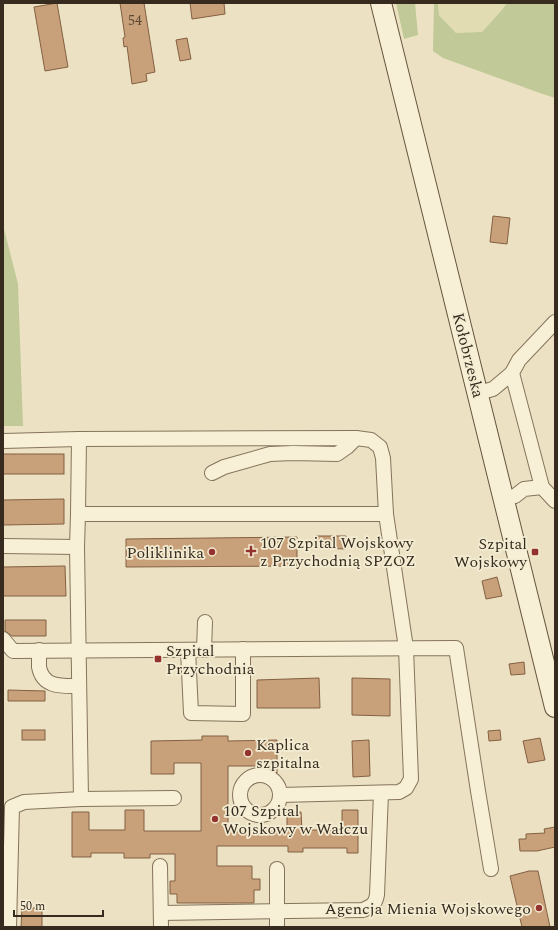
<svg xmlns="http://www.w3.org/2000/svg" width="558" height="930" font-family="Spectral,serif">
  <style>
    .farmland { fill: #e1dcb1 }
    .green { fill: #c0c997 }
    .building { fill: #c8a07a; stroke: #836042 }
    .lines { fill: none; stroke-linecap: round; stroke-linejoin: round }
    .minor-casing { stroke: #85745b; stroke-width: 16 }
    .secondary-casing { stroke: #67553e; stroke-width: 22 }
    .minor { stroke: #f7efd6; stroke-width: 14 }
    .secondary { stroke: #f7efd6; stroke-width: 20 }
    .poi-dot { fill: #92332d; stroke: #f4ecd2; stroke-width: 1.5 }
    .labels { text-anchor: middle; stroke-width: 3.5; stroke-linejoin: round; paint-order: stroke }
    .number-label { font-size: 14px; fill: #5a4835 }
    .street-label { font-size: 16px; fill: #362b1e; stroke: #f4ecd2 }
    .poi-label { font-size: 16px; fill: #362b1e; stroke: #f4ecd2; text-anchor: start }
  </style>
  <rect width="100%" height="100%" fill="#ece2c3"/>
  <path class="farmland" d="M438 3H507L502 10 482 32 456 33 439 14Z"/>
  <g class="green">
    <path d="M396 3H415L418 35 404 39Z"/>
    <path d="M434 3H438L439 15 456 33 482 32 502 10 507 3H555V98L537 92 443 58 433 51Z"/>
    <path d="M3 225 18 284 23 426H3Z"/>
  </g>
  <g class="building">
    <path d="M57 3 68 67 45 71 34 7Z"/>
    <path d="M120 3H144L155 72 146 74 147 81 132 84 127 46 124 47 123 38 125 37Z"/>
    <path d="M190 3H224L225 14 192 19Z"/>
    <path d="M187 38 191 59 180 61 176 40Z"/>
    <path d="M493 216 510 218 507 244 490 242Z"/>
    <rect x="3" y="454" width="61" height="20"/>
    <path d="M64 499V524L3 525V500Z"/>
    <path d="M316 536H346V549L316 548Z"/>
    <path d="M297 537V566L126 567V539Z"/>
    <path d="M65 566 66 596H3V567Z"/>
    <path d="M497 577 502 596 486 599 482 581Z"/>
    <path d="M5 620H46V636H12L5 631Z"/>
    <path d="M524 662 525 674 511 675 509 664Z"/>
    <path d="M319 678 320 708H257V680Z"/>
    <path d="M352 678 390 679V716L352 715Z"/>
    <path d="M8 690 45 691V701H8Z"/>
    <rect x="22" y="730" width="23" height="10"/>
    <path d="M500 730 501 740 489 741 488 731Z"/>
    <path d="M202 736H228V741L277 740V773H258V766H228V826H232V832L287 831V812H301L302 830H342V810H358V853H347V848H303V852H288V846H217V866H252V879H260V890H254V903H177V894H170V881H175V854H150V858H124V853H91V857H72V812H89V830H125V810H144V831H201V763H174V774H151V741L202 740Z"/>
    <path d="M540 738 545 760 528 763 523 741Z"/>
    <path d="M369 740 370 776 353 777 352 741Z"/>
    <path d="M555 827V847L537 851H520L519 839H526V834L545 833 544 829Z"/>
    <path d="M529 871H538L550 927H522L510 876Z"/>
    <path d="M22 908H42V927H21Z"/>
  </g>
  <g class="lines">
    <defs>
      <g id="minor">
        <path d="M555 322 519 360 512 373 542 487 555 501"/>
        <path d="M478 393 493 389 512 373"/>
        <path d="M3 441 79 439"/>
        <path d="M212 473 224 467 270 454 293 453 337 454 347 447 356 438"/>
        <path d="M504 499 515 496 524 489 542 487"/>
        <path d="M78 514H386"/>
        <path d="M3 546 77 547"/>
        <path d="M3 639 13 651 456 648 478 791 491 869"/>
        <path d="M39 650C39 656 39 661 39 667 43 688 62 686 79 686"/>
        <path d="M188 650 191 713 243 714V649"/>
        <path d="M204 650 205 622"/>
        <circle cx="260" cy="795" r="20"/>
        <path d="M81 799 174 798"/>
        <path d="M160 866 161 927"/>
        <path d="M277 869V927"/>
        <path d="M161 913 363 910C372 906 375 905 377 895L381 793"/>
        <path d="M9 927 12 807 24 802 81 799 77 547 78 514 79 439 356 438 371 440 380 447 383 458 386 514 406 648 411 779 406 788 399 792 280 795"/>
      </g>
      <path id="secondary" d="M381 3 555 707"/>
    </defs>
    <use href="#minor" class="minor-casing"/>
    <use href="#secondary" class="secondary-casing"/>
    <use href="#minor" class="minor"/>
    <use href="#secondary" class="secondary"/>
  </g>
  <g class="poi-dot">
    <path d="M249 545h4v4h4v4h-4v4h-4v-4h-4v-4h4z"/>
    <circle cx="212" cy="552" r="4"/>
    <rect x="531" y="548" width="8" height="8" rx="2"/>
    <rect x="154" y="655" width="8" height="8" rx="2"/>
    <circle cx="248" cy="753" r="4"/>
    <circle cx="215" cy="819" r="4"/>
    <circle cx="539" cy="908" r="4"/>
  </g>
  <g class="labels">
    <g class="number-label">
      <text x="135" y="25">54</text>
    </g>
    <g class="street-label">
      <text transform="translate(469 355) rotate(76)" y="6">Kołobrzeska</text>
    </g>
    <g class="poi-label">
      <text x="260" y="548">107 Szpital Wojskowy<tspan x="260" dy="18">z Przychodnią SPZOZ</tspan></text>
      <text x="527" y="549" text-anchor="end">Szpital<tspan x="527" dy="18">Wojskowy</tspan></text>
      <text x="204" y="558" text-anchor="end">Poliklinika</text>
      <text x="166" y="656">Szpital<tspan x="166" dy="18">Przychodnia</tspan></text>
      <text x="256" y="750">Kaplica<tspan x="256" dy="18">szpitalna</tspan></text>
      <text x="223" y="816">107 Szpital<tspan x="223" dy="18">Wojskowy w Wałczu</tspan></text>
      <text x="531" y="914" text-anchor="end">Agencja Mienia Wojskowego</text>
    </g>
  </g>
  <rect width="558" height="930" fill="none" stroke="#362b1e" stroke-width="8"/>
  <path d="M14 910v6h89v-6" fill="none" stroke="#362b1e" stroke-width="2"/>
  <text x="20" y="910" font-size="12" fill="#362b1e" stroke="#f4ecd2" stroke-width="3" paint-order="stroke">50 m</text>
</svg>
